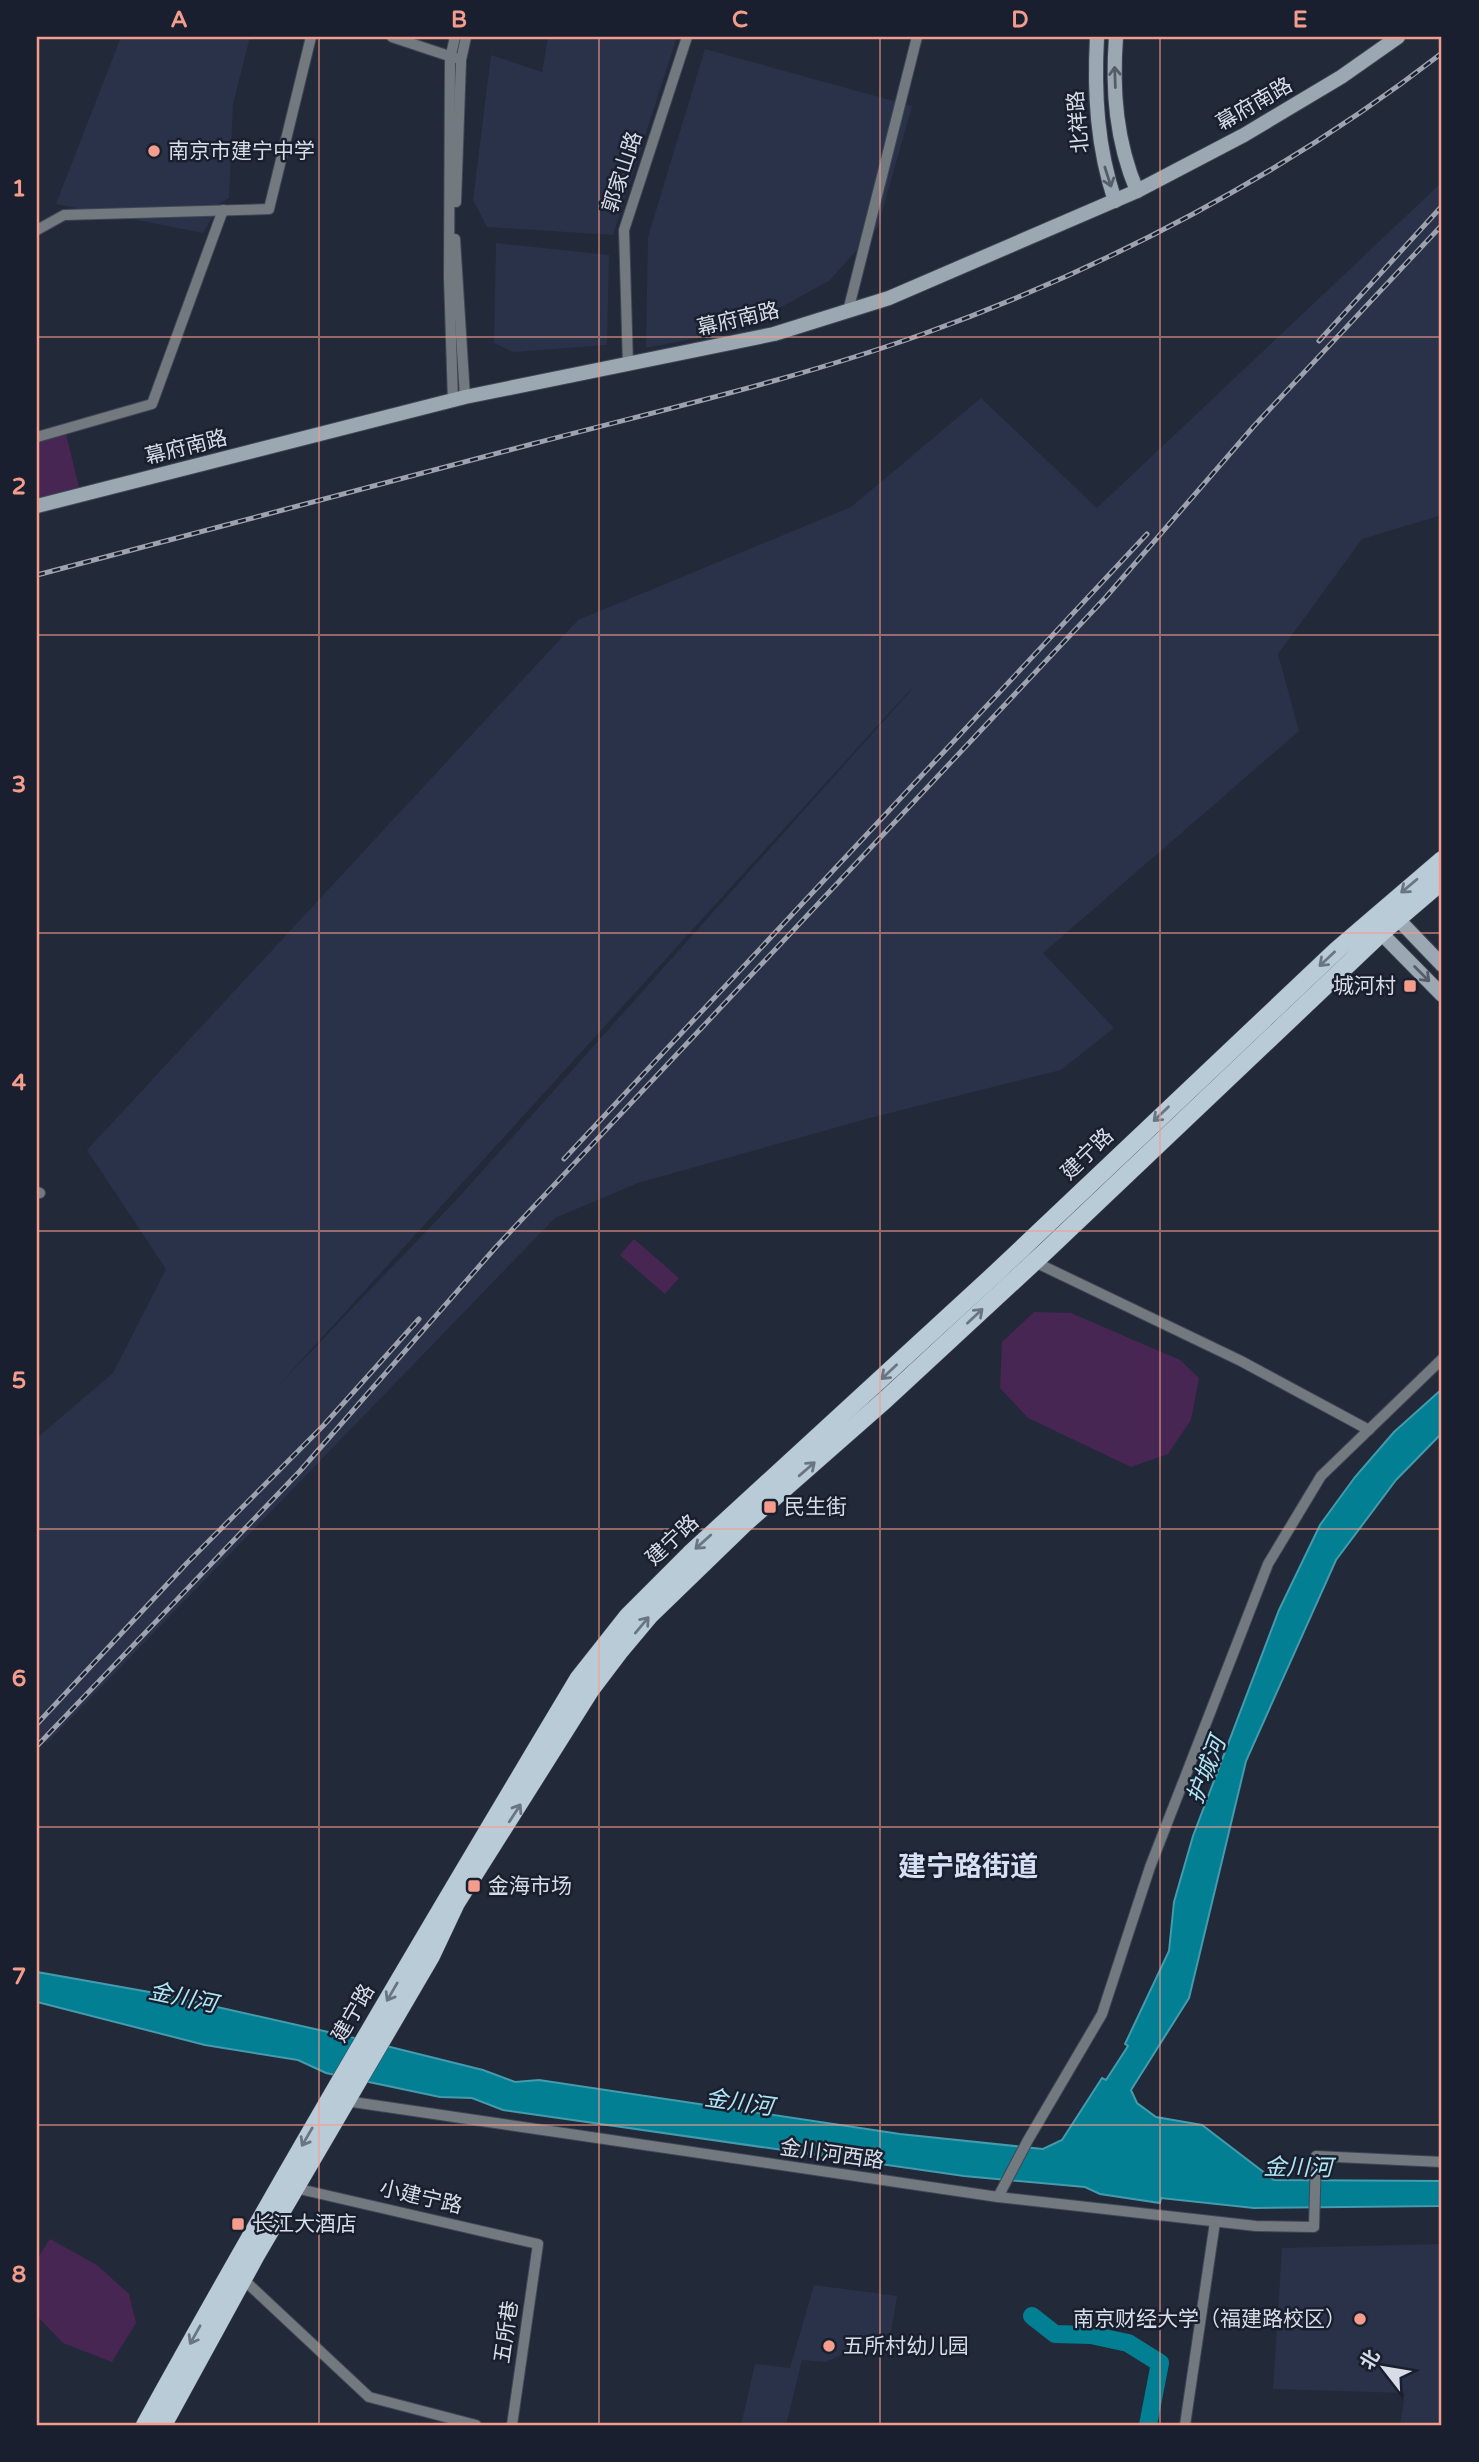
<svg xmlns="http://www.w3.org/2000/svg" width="1479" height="2462" font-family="'Varela Round','Noto Sans SC',sans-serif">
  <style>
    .built { fill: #293248; fill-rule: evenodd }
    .green { fill: #472653 }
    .water { fill: #037f94; stroke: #439bad; stroke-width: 2 }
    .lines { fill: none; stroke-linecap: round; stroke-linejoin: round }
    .river { stroke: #037f94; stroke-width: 18 }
    .street-casing { stroke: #3f4655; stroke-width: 12 }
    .secondary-casing { stroke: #3f4655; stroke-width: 16 }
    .primary-casing { stroke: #3f4655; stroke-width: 19 }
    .street { stroke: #727a80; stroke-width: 10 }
    .secondary { stroke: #9ba8b2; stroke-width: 14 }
    .primary { stroke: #bacbd8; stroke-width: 18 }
    .rail-casing { stroke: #9da2ae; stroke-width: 5 }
    .rail { stroke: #191f2e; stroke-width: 2.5; stroke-dasharray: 8; stroke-linecap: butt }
    .oneway { stroke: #545d69 }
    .oneway2 { stroke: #6a7583 }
    .grid { fill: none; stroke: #f49d8c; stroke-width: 2; stroke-opacity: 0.55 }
    .poi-dot { fill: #f49d8c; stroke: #191f2e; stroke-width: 2.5 }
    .labels { text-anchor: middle; stroke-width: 5; stroke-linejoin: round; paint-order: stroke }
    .street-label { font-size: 21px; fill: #d7dce6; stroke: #191f2e }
    .poi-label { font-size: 21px; fill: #d7dce6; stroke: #191f2e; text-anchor: start }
    .water-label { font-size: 23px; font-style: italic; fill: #aee6f4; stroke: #191f2e }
    .district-label { font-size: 28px; font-weight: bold; fill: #d6e0f5; stroke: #191f2e }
    .neatline { fill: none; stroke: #f49d8c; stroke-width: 2.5 }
    .grid-label { font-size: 23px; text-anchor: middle; font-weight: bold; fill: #f49d8c }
  </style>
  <rect width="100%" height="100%" fill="#222939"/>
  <g class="built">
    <path d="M121 37H250L233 104 229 198 220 203 203 233 56 204Z"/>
    <path d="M548 37H677L613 235 487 227 473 200 491 55 542 72Z"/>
    <path d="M705 49 912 106 878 227 829 281 739 330 646 348 648 237Z"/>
    <path d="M1439 185 1442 189V515L1362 539 1278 654 1299 731 1043 953 1114 1028 1061 1070 866 1119 638 1183 555 1218 47 1743 37 1735V1438L113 1373 166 1269 87 1150 578 620 851 507 981 398 1097 508ZM912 689 459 1197 278 1386 911 689Z"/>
    <path d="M496 243 609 255 607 345 513 352 494 343Z"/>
    <path d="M1442 2244V2425H1400L1405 2393 1273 2389 1282 2248Z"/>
    <path d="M814 2285 897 2296 891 2332 826 2362 802 2360 786 2425H741L755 2364 790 2368Z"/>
  </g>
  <g class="green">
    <path d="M66 434 80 491 37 503V442Z"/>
    <path d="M634 1239 679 1278 665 1294 620 1255Z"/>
    <path d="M1034 1312 1071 1313 1180 1360 1199 1378 1191 1420 1168 1454 1131 1467 1028 1418 1000 1388 1002 1342Z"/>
    <path d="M50 2239 97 2265 129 2294 136 2323 112 2362 63 2343 37 2316V2259Z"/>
  </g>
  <path class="water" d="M1442 1389V1433L1396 1480 1336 1560 1246 1761 1189 1998 1131 2090 1137 2103 1156 2117 1202 2125 1274 2180 1442 2181V2206L1254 2208 1161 2198 1160 2203 1100 2194 1085 2187 964 2176 503 2110 472 2098 440 2097 326 2073 298 2060 205 2045 37 2002V1972L155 1993 346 2036 483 2070 515 2082 539 2080 900 2134 1043 2149 1062 2140 1102 2078 1106 2080 1128 2046 1125 2044 1169 1951 1174 1902 1193 1836 1279 1610 1320 1525 1355 1477 1394 1432Z"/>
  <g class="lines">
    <path class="river" d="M1032 2316 1055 2334 1091 2335 1128 2343 1160 2363 1148 2425"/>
    <defs>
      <g id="street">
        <path d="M392 37 455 58"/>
        <path d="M456 202 461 60 466 37"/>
        <path d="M37 230 64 215 269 209 311 37"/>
        <path d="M455 239 465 397"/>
        <path d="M848 311 917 37"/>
        <path d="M628 365 624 230 687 37"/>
        <path d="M453 401 449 277 450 59 455 37"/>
        <path d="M37 437 152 404 223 210"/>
        <path d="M37 1192 40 1193"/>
        <path d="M1016 1253 1241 1361 1369 1430"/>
        <path d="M346 2101 998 2197 1256 2226 1314 2227 1316 2156 1442 2162"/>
        <path d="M295 2188 538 2244 512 2425"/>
        <path d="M998 2197 1028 2140 1102 2014 1150 1867 1268 1564 1321 1476 1442 1359"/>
        <path d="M243 2279 369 2397 476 2425"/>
        <path d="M1185 2425 1215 2222"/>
      </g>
      <g id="secondary">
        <path d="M1097 37C1094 93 1097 147 1115 201"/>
        <path d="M1116 37C1112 91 1116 141 1137 191"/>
        <path d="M37 506 465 397 774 334 889 298 1137 191 1244 135 1341 77 1398 37"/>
        <path d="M1390 916 1397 918 1442 965"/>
        <path d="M1379 924 1381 933 1442 995"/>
      </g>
      <g id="primary">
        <path d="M145 2425C284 2173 431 1925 579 1678L628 1616 690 1554 997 1272 1337 950 1442 860"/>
        <path d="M163 2425 256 2255 431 1956 456 1903 591 1689 619 1652 650 1615 745 1523 886 1399 1047 1250 1381 933 1442 881"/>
      </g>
    </defs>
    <use href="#street" class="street-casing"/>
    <use href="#secondary" class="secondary-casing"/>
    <use href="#primary" class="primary-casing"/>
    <use href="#street" class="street"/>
    <use href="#secondary" class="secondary"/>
    <use href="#primary" class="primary"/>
    <defs>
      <g id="rail">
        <path d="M1319 341 1442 206"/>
        <path d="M37 575C203 531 370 487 536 443 665 409 797 379 923 334 1107 268 1287 173 1442 53"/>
        <path d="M564 1159 1147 534"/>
        <path d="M37 1724 187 1563 323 1426 419 1319"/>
        <path d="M37 1746 300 1471 496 1247 1106 597 1254 426 1442 225"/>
      </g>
    </defs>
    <use href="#rail" class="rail-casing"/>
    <use href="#rail" class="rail"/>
  </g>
  <defs><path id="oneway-shaft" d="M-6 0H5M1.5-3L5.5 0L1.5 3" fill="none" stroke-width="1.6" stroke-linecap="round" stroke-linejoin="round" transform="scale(1.75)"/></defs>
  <g class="oneway">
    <use href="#oneway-shaft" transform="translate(1115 77) rotate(-92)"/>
    <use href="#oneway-shaft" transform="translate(1108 177) rotate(72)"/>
    <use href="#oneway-shaft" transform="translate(1422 974) rotate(45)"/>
  </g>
  <g class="oneway2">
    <use href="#oneway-shaft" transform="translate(1409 886) rotate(140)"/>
    <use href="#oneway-shaft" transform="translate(1327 959) rotate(137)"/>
    <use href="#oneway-shaft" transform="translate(1161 1114) rotate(136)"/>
    <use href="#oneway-shaft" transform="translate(975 1316) rotate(-43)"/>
    <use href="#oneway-shaft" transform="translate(889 1372) rotate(137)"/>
    <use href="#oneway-shaft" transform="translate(807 1469) rotate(-41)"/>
    <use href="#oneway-shaft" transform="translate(703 1542) rotate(138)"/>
    <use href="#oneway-shaft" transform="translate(642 1625) rotate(-50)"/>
    <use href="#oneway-shaft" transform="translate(515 1813) rotate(-57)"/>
    <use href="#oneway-shaft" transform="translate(392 1992) rotate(120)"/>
    <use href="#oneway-shaft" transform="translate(307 2137) rotate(120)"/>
    <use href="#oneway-shaft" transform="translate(195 2335) rotate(119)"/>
  </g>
  <path class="grid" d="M319 37V2425M599 37V2425M880 37V2425M1160 37V2425M37 337H1442M37 635H1442M37 933H1442M37 1231H1442M37 1529H1442M37 1827H1442M37 2125H1442"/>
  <g class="poi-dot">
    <circle cx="154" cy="151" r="7"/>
    <rect x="1403" y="979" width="14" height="14" rx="3.5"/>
    <rect x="763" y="1500" width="14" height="14" rx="3.5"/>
    <rect x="467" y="1879" width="14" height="14" rx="3.5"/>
    <rect x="231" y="2217" width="14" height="14" rx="3.5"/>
    <circle cx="1360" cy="2319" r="7"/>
    <circle cx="829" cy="2346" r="7"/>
  </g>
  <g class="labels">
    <g class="street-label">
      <text transform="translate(1254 104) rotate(-30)" y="7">幕府南路</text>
      <text transform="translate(1078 122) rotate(-95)" y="7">北祥路</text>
      <text transform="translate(622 172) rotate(-72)" y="7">郭家山路</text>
      <text transform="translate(738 319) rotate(-13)" y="7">幕府南路</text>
      <text transform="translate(186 447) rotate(-14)" y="7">幕府南路</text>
      <text transform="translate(1087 1154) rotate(-44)" y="7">建宁路</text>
      <text transform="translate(672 1540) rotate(-43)" y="7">建宁路</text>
      <text transform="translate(353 2013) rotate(-60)" y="7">建宁路</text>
      <text transform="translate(832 2154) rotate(8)" y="7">金川河西路</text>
      <text transform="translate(421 2197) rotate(13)" y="7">小建宁路</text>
      <text transform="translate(506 2332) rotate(-82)" y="7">五所巷</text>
    </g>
    <g class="poi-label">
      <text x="168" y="158">南京市建宁中学</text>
      <text x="1396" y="993" text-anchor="end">城河村</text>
      <text x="784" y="1514">民生街</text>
      <text x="488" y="1893">金海市场</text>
      <text x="252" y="2231">长江大酒店</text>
      <text x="1346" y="2326" text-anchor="end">南京财经大学（福建路校区）</text>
      <text x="843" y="2353">五所村幼儿园</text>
    </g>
    <g class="water-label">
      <text transform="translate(1206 1770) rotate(-69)" y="8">护城河</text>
      <text transform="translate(183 1997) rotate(12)" y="8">金川河</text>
      <text transform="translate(739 2102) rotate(8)" y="8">金川河</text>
      <text transform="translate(1298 2167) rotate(1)" y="8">金川河</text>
    </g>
    <g class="district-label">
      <text x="968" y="1876">建宁路街道</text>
    </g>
  </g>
  <rect width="1479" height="2462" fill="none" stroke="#191f2e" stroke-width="77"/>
  <g transform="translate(1384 2368) rotate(301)" stroke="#191f2e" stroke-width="5" paint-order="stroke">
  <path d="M0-5L12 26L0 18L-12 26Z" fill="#d7dce6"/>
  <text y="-10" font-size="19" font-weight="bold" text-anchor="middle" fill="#d7dce6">北</text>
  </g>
  <rect x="38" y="38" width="1402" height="2386" class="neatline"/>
  <g class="grid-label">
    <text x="179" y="27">A</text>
    <text x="459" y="27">B</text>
    <text x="740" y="27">C</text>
    <text x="1020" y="27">D</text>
    <text x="1300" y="27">E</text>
    <text x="19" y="196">1</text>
    <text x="19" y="494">2</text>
    <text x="19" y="792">3</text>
    <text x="19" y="1090">4</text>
    <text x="19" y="1388">5</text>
    <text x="19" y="1686">6</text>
    <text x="19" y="1984">7</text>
    <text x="19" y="2282">8</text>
  </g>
</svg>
